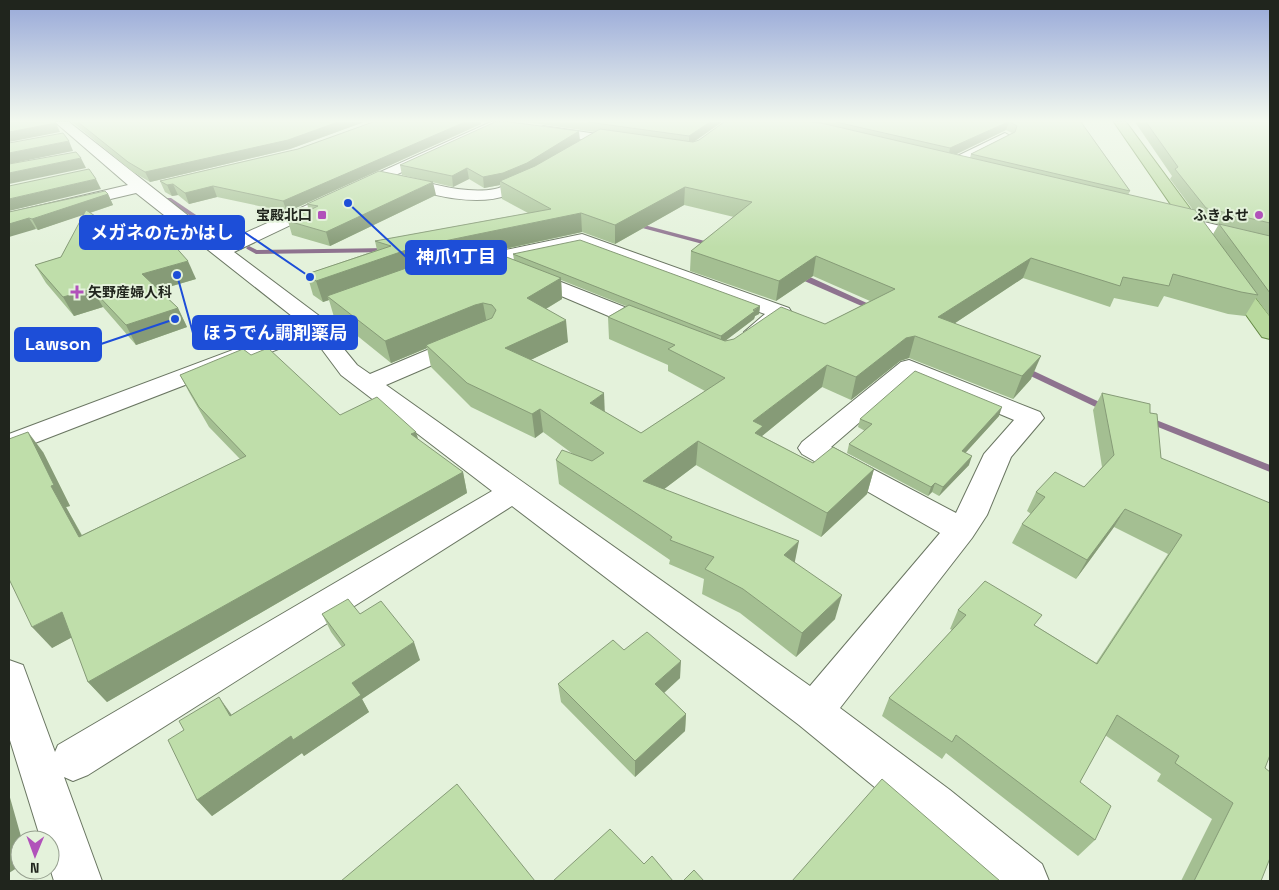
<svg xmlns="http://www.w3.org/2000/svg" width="1279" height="890" font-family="'Space Grotesk','Noto Sans JP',sans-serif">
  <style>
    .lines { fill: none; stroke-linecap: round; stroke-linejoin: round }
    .stream { fill: #8e738f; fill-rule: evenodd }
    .minor-casing { stroke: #6a7662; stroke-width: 2 }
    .major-casing { stroke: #648945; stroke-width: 2 }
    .minor { fill: #fff; fill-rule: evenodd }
    .major { fill: #b8d99d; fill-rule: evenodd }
    .wall { fill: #a4bf92; fill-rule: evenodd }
    .shaded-wall { fill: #869b77 }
    .building { fill: #bfdeaa; stroke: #869b77 }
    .poi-dot { fill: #b152ba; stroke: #e4f2db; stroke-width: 2 }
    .labels { text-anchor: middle; stroke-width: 4; stroke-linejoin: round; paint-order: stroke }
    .far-poi-label { font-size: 14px; font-weight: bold; fill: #20251d; stroke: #e4f2db; text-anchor: end }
    .leader { fill: none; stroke: #1d4ed8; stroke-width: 2 }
    .callout-dot { fill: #1d4ed8; stroke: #e4f2db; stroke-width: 2 }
    .callout { fill: #1d4ed8; stroke: #1d4ed8; stroke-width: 2 }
    .callout-label { font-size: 18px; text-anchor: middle; font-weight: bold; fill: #fff }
  </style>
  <rect width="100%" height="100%" fill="#e4f2db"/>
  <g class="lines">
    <g class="stream">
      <path d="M167 198H171L230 238 225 239 167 200Z"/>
      <path d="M633 222 716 244 717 245 714 247 631 225 630 224Z"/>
      <path d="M249 246 257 250 390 248 393 250 390 252 256 254 247 249 246 248Z"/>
      <path d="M793 272H799L880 309 879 311H873L793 276Z"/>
      <path d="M1021 365 1110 407 1112 409 1110 411H1104L1018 370 1017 368Z"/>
      <path d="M1146 416 1270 465V472L1143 421 1141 419Z"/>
    </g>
    <defs>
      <g id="minor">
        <path d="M55 122H69L223 243 491 122H507L234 252 326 321 339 343 357 365 370 374 456 338 464 336 472 338 475 343 472 348 386 385 810 686 940 533 802 454 798 448 802 442 901 362 909 360 1040 412 1044 418 1011 457 987 515 972 538 840 708 950 790 1042 864 1049 881H989L799 725 512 506 88 775 73 781 64 777 102 881H54L50 868V840H41L9 737V660L23 665 55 752 58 745 492 491 341 375 312 336 9 453V434L302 324 136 193 9 223V213L128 185ZM912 377 1014 420 984 454 956 513 831 447Z"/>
        <path d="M543 126 624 138 631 142 624 146 538 133 537 130Z"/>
        <path d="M1005 133 1012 137 1010 140 955 168 950 169 943 165 945 162Z"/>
        <path d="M534 171 541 175 539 178C529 184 519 191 508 195 473 208 427 193 393 184L390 181 398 176C428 182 464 195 495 189 509 186 520 174 534 171Z"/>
        <path d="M1171 214 1270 238V248L1165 223 1162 219 1165 215Z"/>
        <path d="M582 234 789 308 792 313C783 326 763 341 747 337L744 332 765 314 581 245 467 270 460 268 457 264 460 260 467 258Z"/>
        <path d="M528 269 660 321 663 326 660 331 652 333 644 331 521 279 518 275 521 271Z"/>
      </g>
      <g id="major">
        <path d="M1114 122H1126L1211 237 1208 241H1196Z"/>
        <path d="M1229 271 1236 273 1270 317V339L1262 337 1219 277 1222 273Z"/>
      </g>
    </defs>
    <use href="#minor" class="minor-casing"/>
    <use href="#major" class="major-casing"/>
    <use href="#minor" class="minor"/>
    <use href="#major" class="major"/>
  </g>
  <g class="wall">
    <path d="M72 122H364L290 149 150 182 133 172Z"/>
    <path d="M373 122H480L481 124 287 212 217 197 189 204 178 195 172 196 165 192 160 181 298 149Z"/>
    <path d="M526 122H722L694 142 699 140 724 122H1081L1130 191 1128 195 1193 210 1170 179 1172 176 1135 122H1270V317L1256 298 1245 316 1228 314 1164 296 1158 307 1114 298 1110 307 1023 278 955 323 1031 379 1013 399 909 358 900 361 851 400 822 387 762 436 813 463 874 469 867 494 821 537 696 465 664 489 795 563 835 619 796 657 740 613 702 594 704 579 669 564 670 560 559 484 556 460 573 454 543 432 535 438 471 407 431 367 427 348 391 363 334 317 329 300 323 302 313 295 307 274 377 250 375 241 528 213 502 199 500 185 484 188 469 179 453 187 402 175 400 165 580 141 595 132ZM1006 130 1012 133 971 154 970 158 955 155ZM684 205 734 217 691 251 690 271 776 301 813 276 870 301 825 324 725 341 754 319 755 316 759 314 760 306 513 254 514 260 492 252 582 232 615 244ZM1202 220 1260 234 1219 224 1213 234ZM561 280 626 306 608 317 609 339 668 365V371L705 391 641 433 605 412 530 360 568 342 546 309 562 299Z"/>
    <path d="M108 194 113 205 90 213 136 243 196 279 159 290 178 308 187 327 136 345 103 307 74 316 46 283 35 265 61 257 84 214 38 230 9 212Z"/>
    <path d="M436 195 330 246 292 235 288 221 309 211 307 204Z"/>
    <path d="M251 355 340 415 418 440 463 472 467 493 107 702 88 682 72 637 52 648 43 452 70 506 66 507 82 535 240 459 209 427 190 394 180 375Z"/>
    <path d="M1102 393 1150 413 1161 458 1265 768 1261 881H1181L1212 819 1157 781 1161 774 1105 735 1080 782 1095 840 1078 856 946 753 942 759 882 716 889 698 952 630 950 629 958 610 1036 626 1096 663 1168 554 1114 527 1076 579 1012 543 1022 524 1031 514 1027 511 1036 492 1084 487 1102 467 1093 410Z"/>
    <path d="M999 416 965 453 969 465 939 496 932 492 928 496 847 453 849 444 865 431 858 427 860 419Z"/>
    <path d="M322 614H360L420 660 362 699 369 712 304 756 302 753 212 816 197 800 231 715 342 647 331 632Z"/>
    <path d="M624 650 680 678 664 693 686 714 685 731 635 777 561 702 558 684Z"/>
  </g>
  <g class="shaded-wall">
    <path d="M338 122H364L290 149 150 182 145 172Z"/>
    <path d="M465 122H480L481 124 287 212 283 201Z"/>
    <path d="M710 122H722L689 145V136Z"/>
    <path d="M1008 122H1009L1006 130 948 158 950 148Z"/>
    <path d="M56 123 60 132 9 142V132Z"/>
    <path d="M579 131 580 141 528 173 505 184 500 181V185L484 188 483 177Z"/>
    <path d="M69 141 73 151 9 164V153Z"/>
    <path d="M81 158 86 168 9 184V173Z"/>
    <path d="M467 168 469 179 453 187 452 176Z"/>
    <path d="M96 179 101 189 9 211V199Z"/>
    <path d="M433 182 436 195 330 246 326 232Z"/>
    <path d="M173 184 178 195 172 196 167 185Z"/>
    <path d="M213 186 217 197 189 204 185 193Z"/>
    <path d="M685 187 684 205 615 244V225Z"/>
    <path d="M108 194 113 205 38 230 32 219Z"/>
    <path d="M581 213 582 232 420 267 327 296 329 300 323 302 316 281 415 247Z"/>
    <path d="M29 218 36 229 9 237V224Z"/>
    <path d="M816 256 813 276 776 301 779 281Z"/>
    <path d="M1031 258 1023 278 931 339 938 317Z"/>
    <path d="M188 261 196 279 151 292 142 274Z"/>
    <path d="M561 278 562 299 529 319 527 298Z"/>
    <path d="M92 289 103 307 74 316 63 297Z"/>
    <path d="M483 303 487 324 426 345 427 348 391 363 385 341 475 305Z"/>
    <path d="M760 306 759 314 755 316 754 319 721 344V336Z"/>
    <path d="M178 308 187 327 136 345 126 325Z"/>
    <path d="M566 320 568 342 508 371 505 348Z"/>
    <path d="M915 336 909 358 900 361 851 400 856 377 906 338Z"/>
    <path d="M1041 356 1031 379 1013 399 1022 376Z"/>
    <path d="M827 365 822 387 762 436 752 456 753 421Z"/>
    <path d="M604 393 605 416 590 403Z"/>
    <path d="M1002 407 999 416 959 460 962 451Z"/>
    <path d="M540 409 543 432 535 438 532 414Z"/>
    <path d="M28 432 43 452 70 506 66 507 94 558 79 537 51 486Z"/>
    <path d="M416 432 422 452 411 434Z"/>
    <path d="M698 441 696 465 643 505V481Z"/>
    <path d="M972 456 969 465 939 496 943 487Z"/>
    <path d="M874 469 867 494 821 537 827 513Z"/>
    <path d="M463 472 467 493 107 702 88 682Z"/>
    <path d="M935 483 932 492 928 496 931 487Z"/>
    <path d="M1125 509 1114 527 1076 579 1087 560Z"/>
    <path d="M799 541 794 566 784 555Z"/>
    <path d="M842 595 835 619 796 657 802 633Z"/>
    <path d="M62 612 80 633 52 648 32 627Z"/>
    <path d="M414 642 420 660 362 699 369 712 304 756 302 753 212 816 197 800 291 736 352 683Z"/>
    <path d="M681 661 680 678 654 702 655 684Z"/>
    <path d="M219 697 231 714 242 733 230 716Z"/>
    <path d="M686 714 685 731 635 777V761Z"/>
    <path d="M9 794 22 840H20V866L9 873Z"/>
  </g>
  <g class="building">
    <path d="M9 122H55L56 123 9 132Z"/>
    <path d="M78 122H338L288 140 145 172 128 162Z"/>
    <path d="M373 122H465L283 201 213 186 185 193 173 184 167 185 160 181 298 149Z"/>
    <path d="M495 122H510L579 131 527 163 503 173 483 177 467 168 452 176 400 165Z"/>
    <path d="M588 122H710L689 136Z"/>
    <path d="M724 122H810L821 123 1195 210 1258 295 1241 292 1173 274 1169 286 1123 277 1120 286 1031 258 938 317 1041 356 1022 376 915 336 906 338 856 377 827 365 753 421 763 426 755 433 813 463 833 447 874 469 827 513 698 441 643 481 799 541 784 555 842 595 802 633 743 589 705 569 714 557 670 540 672 537 556 460 562 450 592 461 604 453 540 409 532 414 467 383 426 345 492 318 496 310 492 305 483 303 475 305 385 341 327 296 429 260 483 248 561 278 527 298 566 320 505 348 604 393 590 403 641 433 725 378 668 349 675 345 608 317 629 305 725 341 734 339 781 307 825 324 895 289 816 256 779 281 691 251 752 202 685 187 615 225 581 213 415 247 316 281 307 274 391 246 375 241 551 209 500 181 535 166 600 129 693 142 699 140Z"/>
    <path d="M836 122H1008L950 148Z"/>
    <path d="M1010 122H1081L1130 191 971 154 1015 132 1017 126Z"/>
    <path d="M1146 122H1270V223L1206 208 1175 169 1178 167Z"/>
    <path d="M63 133 69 141 9 153V143Z"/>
    <path d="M76 152 81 158 9 173V164Z"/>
    <path d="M89 169 96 179 9 199V186Z"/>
    <path d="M379 171 433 182 326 232 288 221 318 206 307 204Z"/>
    <path d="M105 191 108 194 32 219 29 218 9 224V212Z"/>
    <path d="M86 210 136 243 165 235 188 261 142 274 178 308 126 325 92 289 63 297 35 265 61 257Z"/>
    <path d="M1219 224 1270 236V293Z"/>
    <path d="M580 240 760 306 753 310 755 311 721 336 513 254Z"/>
    <path d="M268 348 340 415 377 397 416 432 411 434 463 472 88 682 62 612 32 627 9 579V439L28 432 54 485 51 486 79 537 246 456 199 407 180 375 243 349 251 355Z"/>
    <path d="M915 371 1002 407 962 451 972 456 943 487 935 483 931 487 849 444 872 424 860 419Z"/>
    <path d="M1102 393 1150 404V413L1157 414 1161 458 1270 503V755L1265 768 1270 772V858L1261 881H1194L1233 803 1175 763 1179 756 1117 715 1080 782 1111 806 1095 840 956 735 952 742 889 698 966 615 958 610 985 581 1042 615 1034 625 1097 664 1182 535 1125 509 1087 560 1022 524 1045 497 1036 492 1055 472 1084 487 1114 455Z"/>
    <path d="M348 599 360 614 381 601 414 642 352 683 361 695 293 740 291 736 197 800 168 740 184 730 179 721 219 697 230 716 345 645 322 614Z"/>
    <path d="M647 632 681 661 655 684 686 714 635 761 558 684 613 640 624 650Z"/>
    <path d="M882 779 1000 881H792Z"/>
    <path d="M457 784 535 881H341Z"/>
    <path d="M610 829 644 864 652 856 673 881H553Z"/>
    <path d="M694 870 704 881H683Z"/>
  </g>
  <linearGradient id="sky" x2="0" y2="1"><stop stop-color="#97a8d8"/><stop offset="0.49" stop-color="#f3f9ef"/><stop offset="1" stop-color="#f3f9ef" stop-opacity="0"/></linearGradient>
  <rect width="1279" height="247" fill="url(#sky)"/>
  <g class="poi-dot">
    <rect x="317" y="210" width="10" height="10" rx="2.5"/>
    <circle cx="1259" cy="215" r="5"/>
    <path d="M74.5 284.5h5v5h5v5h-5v5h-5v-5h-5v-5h5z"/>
  </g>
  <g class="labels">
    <g class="far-poi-label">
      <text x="312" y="220">宝殿北口</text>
      <text x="1249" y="220">ふきよせ</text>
      <text x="88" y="297" text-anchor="start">矢野産婦人科</text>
    </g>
  </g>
  <path class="leader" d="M310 277L244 232M348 203L406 257M177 275L193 333M175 319L101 344"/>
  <g class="callout-dot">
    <circle cx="310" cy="277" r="5"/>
    <circle cx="348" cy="203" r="5"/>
    <circle cx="177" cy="275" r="5"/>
    <circle cx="175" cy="319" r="5"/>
  </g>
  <g class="callout">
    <rect x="80" y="216" width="164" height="33" rx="5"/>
    <rect x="406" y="241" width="100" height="33" rx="5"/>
    <rect x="193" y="316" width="164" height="33" rx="5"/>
    <rect x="15" y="328" width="86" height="33" rx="5"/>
  </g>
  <g class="callout-label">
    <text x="162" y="239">メガネのたかはし</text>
    <text x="456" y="263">神爪1丁目</text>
    <text x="275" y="339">ほうでん調剤薬局</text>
    <text x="58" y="350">Lawson</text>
  </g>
  <rect width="1279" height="890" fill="none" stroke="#20251d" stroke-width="20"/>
  <g transform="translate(35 855) rotate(181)"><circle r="24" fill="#e4f2db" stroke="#96a08f"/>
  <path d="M0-4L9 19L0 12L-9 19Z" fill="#b152ba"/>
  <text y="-8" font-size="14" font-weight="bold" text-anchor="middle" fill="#20251d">N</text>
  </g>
</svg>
